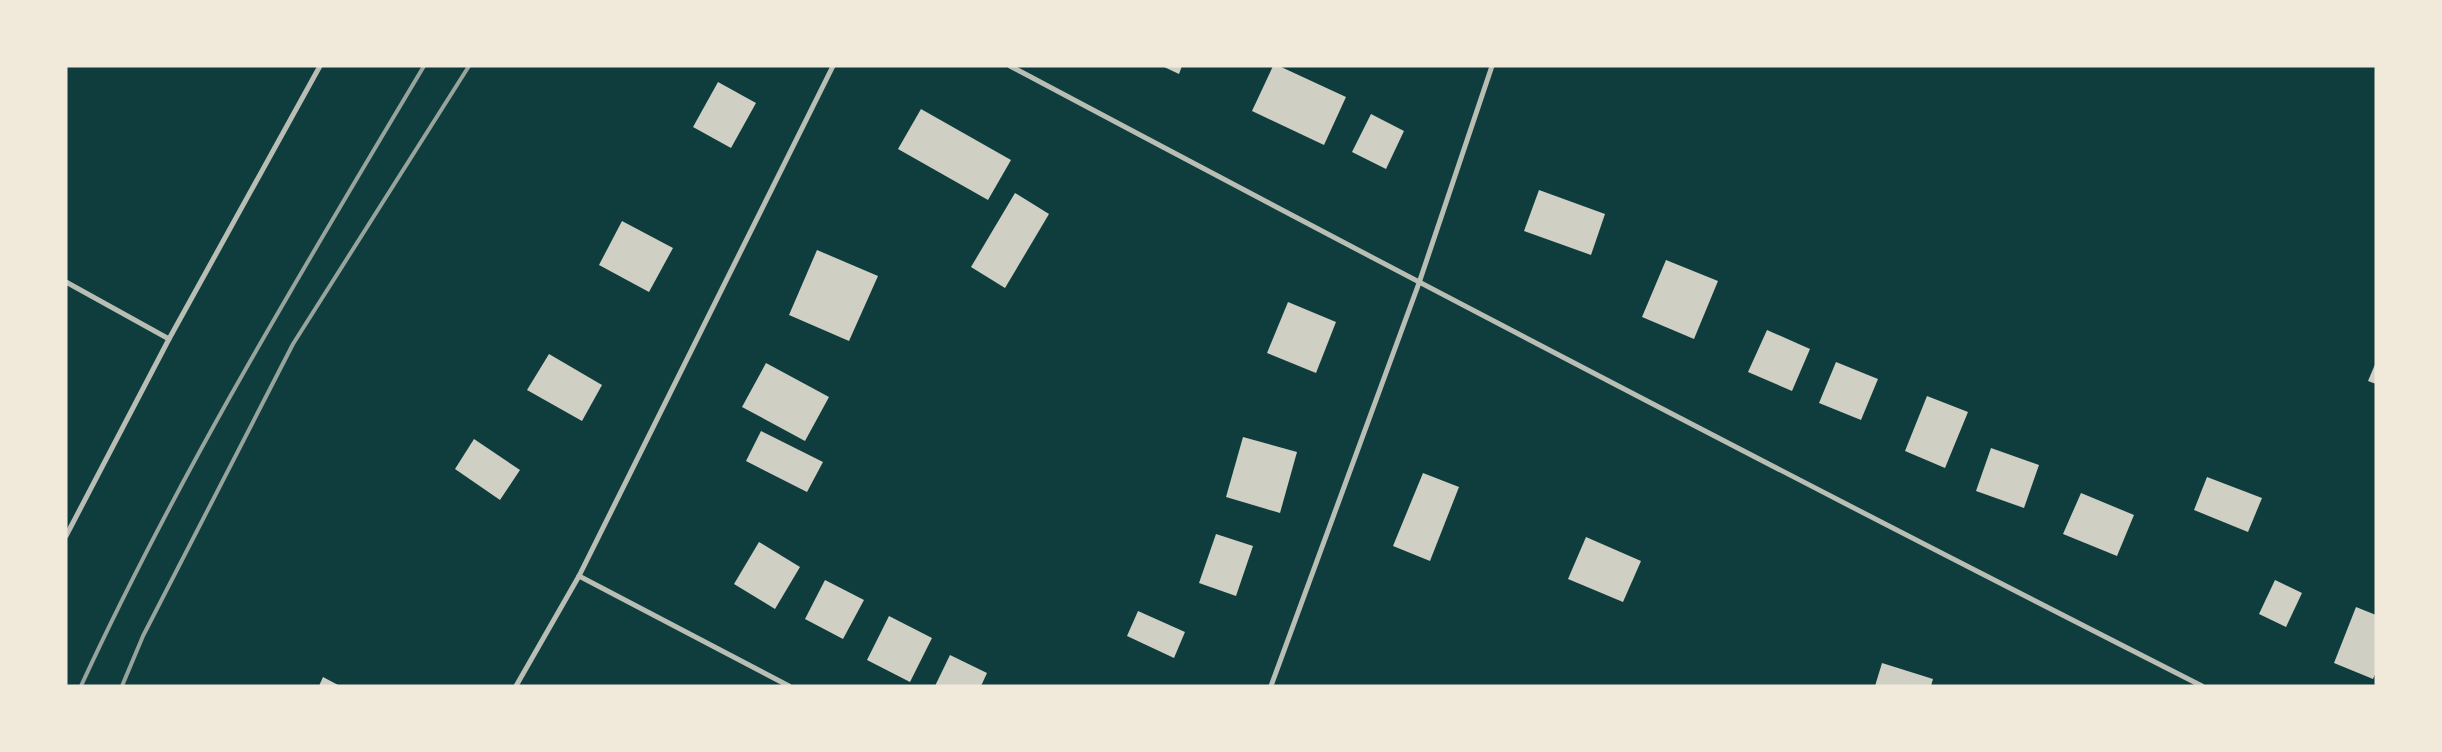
<svg xmlns="http://www.w3.org/2000/svg" width="2442" height="752" font-family="Helvetica,sans-serif">
  <style>
    .building { fill: #cfcfc3 }
    .lines { fill: none; stroke-linecap: round; stroke-linejoin: round }
    .minor { stroke: #b8beb3; stroke-width: 5 }
    .rail { stroke: #97a49c; stroke-width: 4 }
  </style>
  <rect width="100%" height="100%" fill="#0f3d3e"/>
  <g class="building">
    <path d="M1162 66H1182L1179 74Z"/>
    <path d="M1273 66H1279L1346 97 1324 145 1252 111Z"/>
    <path d="M718 82 756 103 731 148 693 127Z"/>
    <path d="M921 109 1011 160 988 200 898 149Z"/>
    <path d="M1371 114 1404 131 1386 169 1352 152Z"/>
    <path d="M1539 190 1605 214 1591 255 1524 231Z"/>
    <path d="M1015 193 1049 214 1005 288 971 267Z"/>
    <path d="M622 221 673 248 649 292 599 265Z"/>
    <path d="M817 250 878 276 849 341 789 315Z"/>
    <path d="M1666 260 1718 281 1694 339 1642 317Z"/>
    <path d="M1288 302 1336 322 1316 373 1267 353Z"/>
    <path d="M1767 330 1810 349 1792 391 1748 372Z"/>
    <path d="M549 354 602 385 582 421 527 390Z"/>
    <path d="M1836 362 1878 379 1861 420 1819 403Z"/>
    <path d="M2376 362V384L2368 381Z"/>
    <path d="M766 363 829 397 805 441 742 407Z"/>
    <path d="M1927 396 1968 412 1945 468 1905 451Z"/>
    <path d="M761 431 823 462 807 492 746 461Z"/>
    <path d="M1243 437 1297 452 1280 513 1226 497Z"/>
    <path d="M474 439 520 470 500 500 455 469Z"/>
    <path d="M1991 448 2039 465 2024 508 1976 491Z"/>
    <path d="M1423 473 1459 487 1430 561 1393 546Z"/>
    <path d="M2207 477 2262 498 2248 532 2194 510Z"/>
    <path d="M2081 493 2134 515 2117 556 2063 534Z"/>
    <path d="M1216 534 1253 546 1236 596 1199 583Z"/>
    <path d="M1586 537 1641 561 1623 602 1568 579Z"/>
    <path d="M759 542 800 567 775 609 734 584Z"/>
    <path d="M825 580 864 600 843 639 805 619Z"/>
    <path d="M2275 580 2302 593 2286 627 2259 614Z"/>
    <path d="M2356 607 2376 615V672L2373 679 2334 663Z"/>
    <path d="M1138 611 1185 632 1174 658 1127 636Z"/>
    <path d="M889 616 932 638 910 682 867 660Z"/>
    <path d="M950 655 987 673 981 686H935Z"/>
    <path d="M1882 663 1933 679 1931 686H1875Z"/>
    <path d="M323 677 340 686H319Z"/>
  </g>
  <g class="lines">
    <g class="minor">
      <path d="M1010 66C1405 276 1802 483 2202 686"/>
      <path d="M66 282 169 339"/>
      <path d="M66 536 169 339 320 66"/>
      <path d="M579 576 789 686"/>
      <path d="M516 686 579 576 833 66"/>
      <path d="M1271 686 1419 283 1492 66"/>
    </g>
    <g class="rail">
      <path d="M81 686C180 471 303 269 424 66"/>
      <path d="M122 686 143 636 293 344 469 66"/>
    </g>
  </g>
  <rect width="2442" height="752" fill="none" stroke="#f1e9da" stroke-width="135"/>
</svg>
